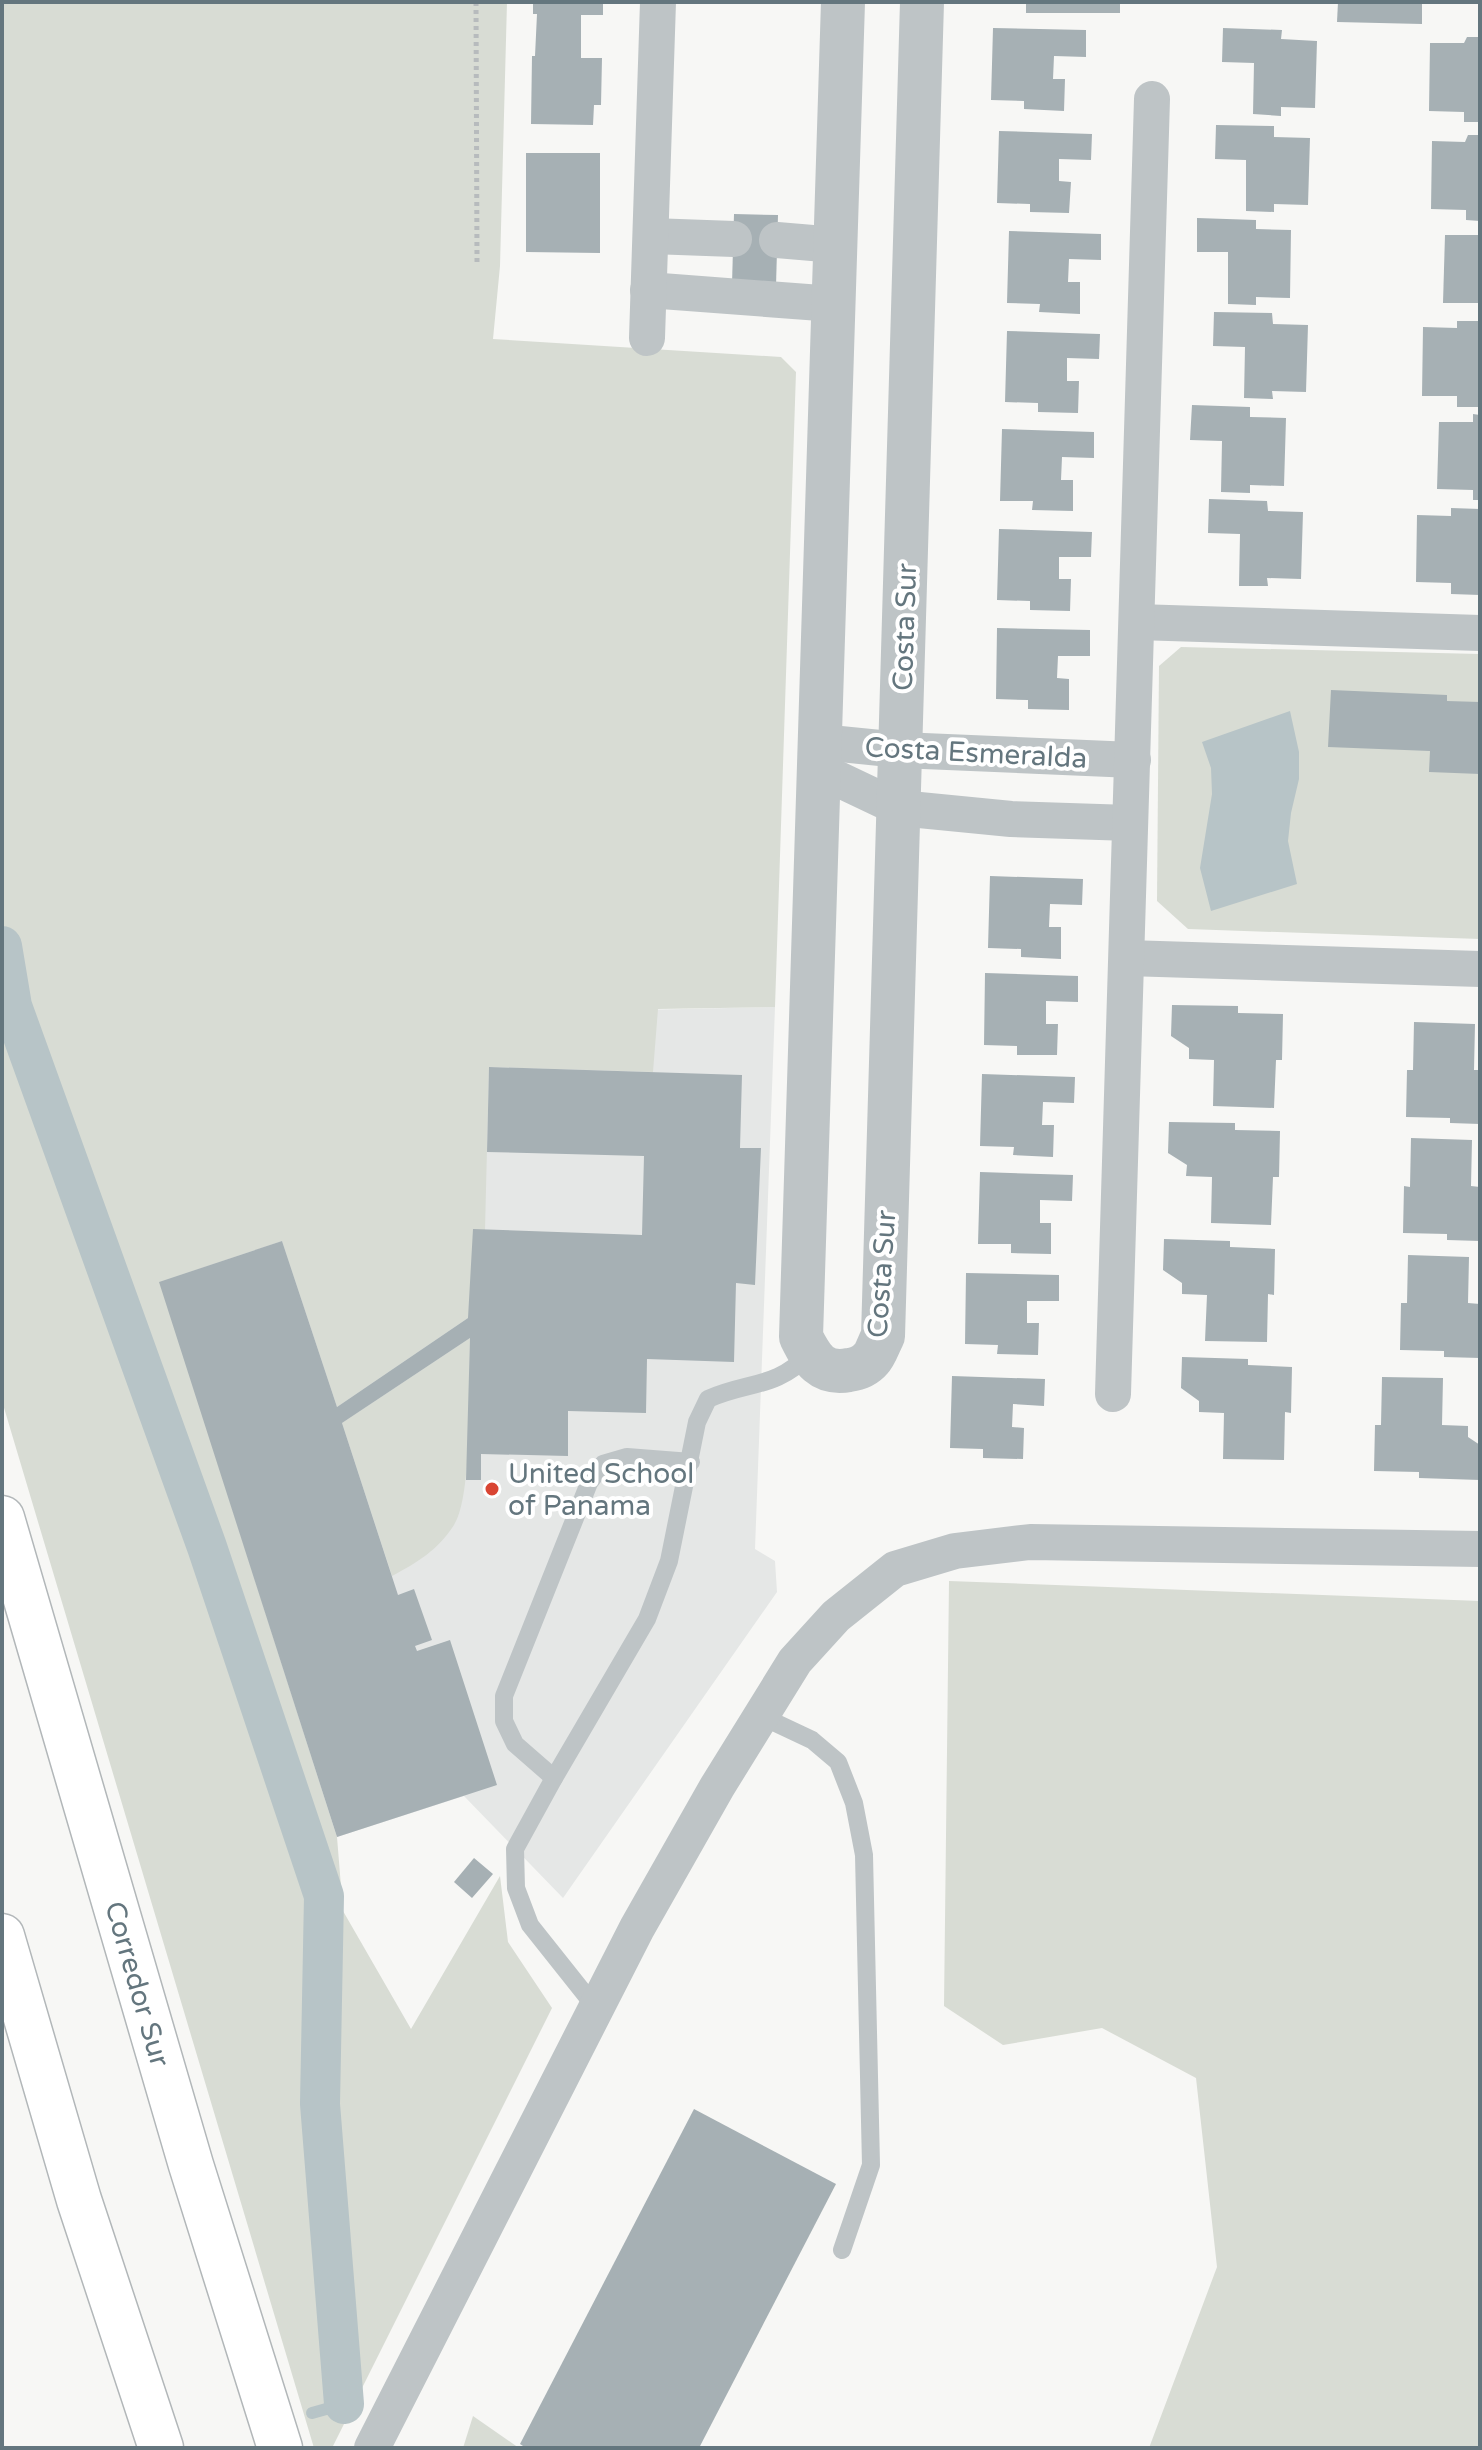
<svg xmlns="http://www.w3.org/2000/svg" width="1482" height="2450" font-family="'Varela Round',sans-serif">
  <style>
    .built { fill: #e5e7e6 }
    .green { fill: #d8dcd4 }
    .water { fill: #b7c4c7 }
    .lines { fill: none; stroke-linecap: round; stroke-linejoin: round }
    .stream { stroke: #b7c4c7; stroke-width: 12 }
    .canal { stroke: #b7c4c7; stroke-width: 40 }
    .building { fill: #a6b0b4 }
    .motorway-casing { stroke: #b2b7b9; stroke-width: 47 }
    .path { stroke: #b7bbbd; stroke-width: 5; stroke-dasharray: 4 4; stroke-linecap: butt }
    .service { stroke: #bec4c6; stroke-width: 18 }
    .minor { stroke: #bec4c6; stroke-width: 36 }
    .tertiary { stroke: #bec4c6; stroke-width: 44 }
    .motorway { stroke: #fff; stroke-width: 44 }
    .poi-dot { fill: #d94533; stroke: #fff; stroke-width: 3 }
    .labels { text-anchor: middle; stroke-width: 8; stroke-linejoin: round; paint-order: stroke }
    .street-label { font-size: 28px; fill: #64767e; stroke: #fff }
    .poi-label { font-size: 28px; fill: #64767e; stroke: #fff; text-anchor: start }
  </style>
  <rect width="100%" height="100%" fill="#f7f7f5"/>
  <path class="built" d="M775 1007 755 1549 775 1561 777 1592 563 1898 464 1796 337 1837 159 1282 398 1015Z"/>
  <g class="green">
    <path d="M2 2H507L500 266 493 339 781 357 796 372 775 1007 658 1009 653 1072 489 1067 485 1230 468 1318 337 1407 282 1241 160 1282 337 1837 343 1911 411 2029 500 1876 508 1942 552 2008 332 2448H314L2 1401Z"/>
    <path d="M1181 647 1480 654V939L1188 929 1157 901 1159 666Z"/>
    <path d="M470 1338C469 1377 473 1497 454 1525 438 1550 418 1562 392 1576L342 1423Z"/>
    <path d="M949 1581 1480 1601V2448H1149L1217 2267 1196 2078 1102 2028 1003 2045 944 2006Z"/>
    <path d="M473 2416 519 2448H463Z"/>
  </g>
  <path class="water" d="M1290 711 1299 752V779L1291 813 1288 841 1297 884 1211 911 1200 868 1212 794 1211 768 1202 742Z"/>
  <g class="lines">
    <path class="stream" d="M312 2413 344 2404"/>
    <path class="canal" d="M2 946 12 1006 207 1547 324 1896 320 2104 344 2404"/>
  </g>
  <g class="building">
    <path d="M533 2H603V15H581V58H602L601 105H594L593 125 531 124 532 56H535L537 14H533Z"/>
    <rect x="1026" y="2" width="94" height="11"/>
    <path d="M1338 2H1422V24L1337 22Z"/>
    <path d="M993 28 1086 30V57L1054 56 1053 79H1065L1064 111 1024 109V101L991 100Z"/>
    <path d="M1223 28 1282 30 1281 39 1317 41 1315 108 1281 107V116L1253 114 1254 63 1222 62Z"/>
    <path d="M1467 37H1480V122H1464V112L1429 111 1430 43H1464Z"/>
    <path d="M1216 125 1274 126V137L1310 138 1308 205 1274 204V212L1246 211V160L1215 159Z"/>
    <path d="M999 131 1092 134 1091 160 1059 159V181L1071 182 1069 213 1030 212V204L997 203Z"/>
    <path d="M1468 135H1480V221L1466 220V210L1431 209 1432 141 1465 142Z"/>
    <path d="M526 153H600V253L526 252Z"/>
    <path d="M734 214 778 215 776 286 732 284Z"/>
    <path d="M1197 218 1256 220V229L1291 230 1290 298 1256 297V305L1228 304V252H1197Z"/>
    <path d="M1009 231 1101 234V260L1069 259 1068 282H1080V314L1039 312 1040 304 1007 303Z"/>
    <path d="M1445 235H1480V303H1443Z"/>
    <path d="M1214 312 1272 313 1273 324 1308 325 1306 392 1272 391 1273 399 1244 398 1245 347 1213 346Z"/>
    <path d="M1457 321H1480V407H1457V396H1422L1423 327 1457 328Z"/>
    <path d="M1007 331 1100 334 1099 359 1067 358V381H1079L1078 413 1038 412V403L1005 402Z"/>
    <path d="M1192 405 1250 407V417L1286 418 1284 486 1250 485V493L1221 492 1222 441 1190 440Z"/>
    <path d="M1473 414 1480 415V500H1473V490L1437 489 1439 422H1473Z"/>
    <path d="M1002 429 1094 432V458L1062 457 1061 480H1073V511L1032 510 1033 501H1000Z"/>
    <path d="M1209 499 1267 501 1268 511 1303 512 1301 579 1267 578 1268 586H1239L1240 534 1208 533Z"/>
    <path d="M1451 508 1480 509V595L1451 594V583L1416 582 1417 515 1451 516Z"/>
    <path d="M999 529 1092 532 1091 557H1059V579H1071L1070 611 1030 610V601L997 600Z"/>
    <path d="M997 628 1090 630V656H1058L1057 678 1069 679V710L1028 709V700L996 699Z"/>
    <path d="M1331 690 1447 695V701L1480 702V774L1429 772 1430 751 1328 747Z"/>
    <path d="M990 876 1083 879 1082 905 1050 904 1049 927H1061V959L1021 957V949L988 948Z"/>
    <path d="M985 973 1078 976V1002L1046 1001V1024H1058L1057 1055H1017V1046L984 1045Z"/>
    <path d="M1172 1005 1238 1006V1013L1283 1014 1282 1060H1276L1274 1108 1213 1106 1214 1060 1189 1059V1048L1171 1036Z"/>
    <path d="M1414 1022 1475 1024 1474 1070H1480V1124L1450 1123V1118L1406 1117 1407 1070H1413Z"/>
    <path d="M489 1067 742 1075 740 1148H761L755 1285 736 1283 734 1362 647 1359 646 1413 568 1411V1456L481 1454V1480H466L470 1338 342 1423 398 1595 414 1589 432 1640 415 1646 417 1651 450 1640 497 1785 337 1837 159 1282 282 1241 337 1407 468 1318 473 1229 642 1235 644 1156 487 1152Z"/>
    <path d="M982 1074 1075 1077 1074 1103 1043 1102 1042 1125H1054L1053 1157 1013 1155 1014 1147 980 1146Z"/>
    <path d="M1169 1122 1235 1123V1130L1280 1131 1279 1177H1273L1271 1225 1211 1223 1212 1177 1186 1176 1187 1165 1168 1153Z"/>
    <path d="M1411 1138 1472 1140 1471 1186 1480 1187V1241L1447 1240V1234L1403 1233 1404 1186 1410 1187Z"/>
    <path d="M980 1172 1073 1175 1072 1201 1040 1200V1223H1051V1254L1011 1253V1244H978Z"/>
    <path d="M1164 1239 1230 1241V1247L1275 1249 1274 1295 1268 1294 1267 1342 1205 1341 1207 1295 1182 1294V1283L1163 1270Z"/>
    <path d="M1408 1255 1469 1257 1468 1303 1480 1304V1358L1444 1357V1351L1400 1350 1401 1303H1407Z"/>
    <path d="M966 1273 1059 1275V1301H1027V1323H1039L1038 1355 997 1354 998 1345 965 1344Z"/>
    <path d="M1182 1357 1248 1359V1365L1292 1367 1291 1413 1285 1412 1284 1460 1223 1459 1224 1413 1199 1412V1401L1181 1388Z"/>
    <path d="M952 1376 1045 1379 1044 1406 1013 1404 1012 1427 1024 1428 1023 1459 983 1458V1449L950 1448Z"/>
    <path d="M1382 1377 1443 1378 1442 1425 1468 1426V1437L1480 1445V1480L1419 1478V1472L1374 1471 1375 1425H1381Z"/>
    <path d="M474 1858 493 1874 472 1898 454 1882Z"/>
    <path d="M694 2109 836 2184 699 2448H526L520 2444Z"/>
  </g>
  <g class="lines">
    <defs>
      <g id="motorway">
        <path d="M2 1518 191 2165 280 2448"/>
        <path d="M2 1936 79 2200 161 2448"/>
      </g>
    </defs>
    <use href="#motorway" class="motorway-casing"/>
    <path class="path" d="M476 2 477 262"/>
    <g class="service">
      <path d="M761 1716 812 1740 838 1762 854 1803 864 1855 871 2165 842 2250"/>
      <path d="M554 1778 515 1744 504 1721V1696L589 1483 603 1464 627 1457 691 1462"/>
      <path d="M596 2008 530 1925 516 1888 515 1849 554 1778 647 1619 669 1561 697 1422 708 1399C748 1381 776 1389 809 1354"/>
    </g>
    <g class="minor">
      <path d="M651 236 734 239"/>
      <path d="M777 240 836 245"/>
      <path d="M648 290 834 304"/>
      <path d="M647 338 658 2"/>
      <path d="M1137 622 1480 633"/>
      <path d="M820 742 900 750 1133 760"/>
      <path d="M819 770 899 808 1011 819 1130 823"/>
      <path d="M1127 958 1480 969"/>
      <path d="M1113 1394 1152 99"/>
      <path d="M372 2448 637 1928 717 1787 795 1661 836 1616 895 1569 955 1551 1030 1542 1480 1549"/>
    </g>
    <path class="tertiary" d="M843 2 801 1337C812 1359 821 1375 849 1370 857 1369 865 1366 871 1359 876 1354 879 1343 883 1336L922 2"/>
    <use href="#motorway" class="motorway"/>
  </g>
  <circle class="poi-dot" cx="492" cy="1489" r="8"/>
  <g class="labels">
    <g class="street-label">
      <text transform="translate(904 627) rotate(-88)" y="10">Costa Sur</text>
      <text transform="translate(976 752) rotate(3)" y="10">Costa Esmeralda</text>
      <text transform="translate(881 1274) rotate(-86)" y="10">Costa Sur</text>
      <text transform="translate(138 1984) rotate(74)" y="10">Corredor Sur</text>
    </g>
    <g class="poi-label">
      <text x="508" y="1483">United School<tspan x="508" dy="32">of Panama</tspan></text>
    </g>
  </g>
  <rect width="1482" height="2450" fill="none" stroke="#64767e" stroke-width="8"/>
</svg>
